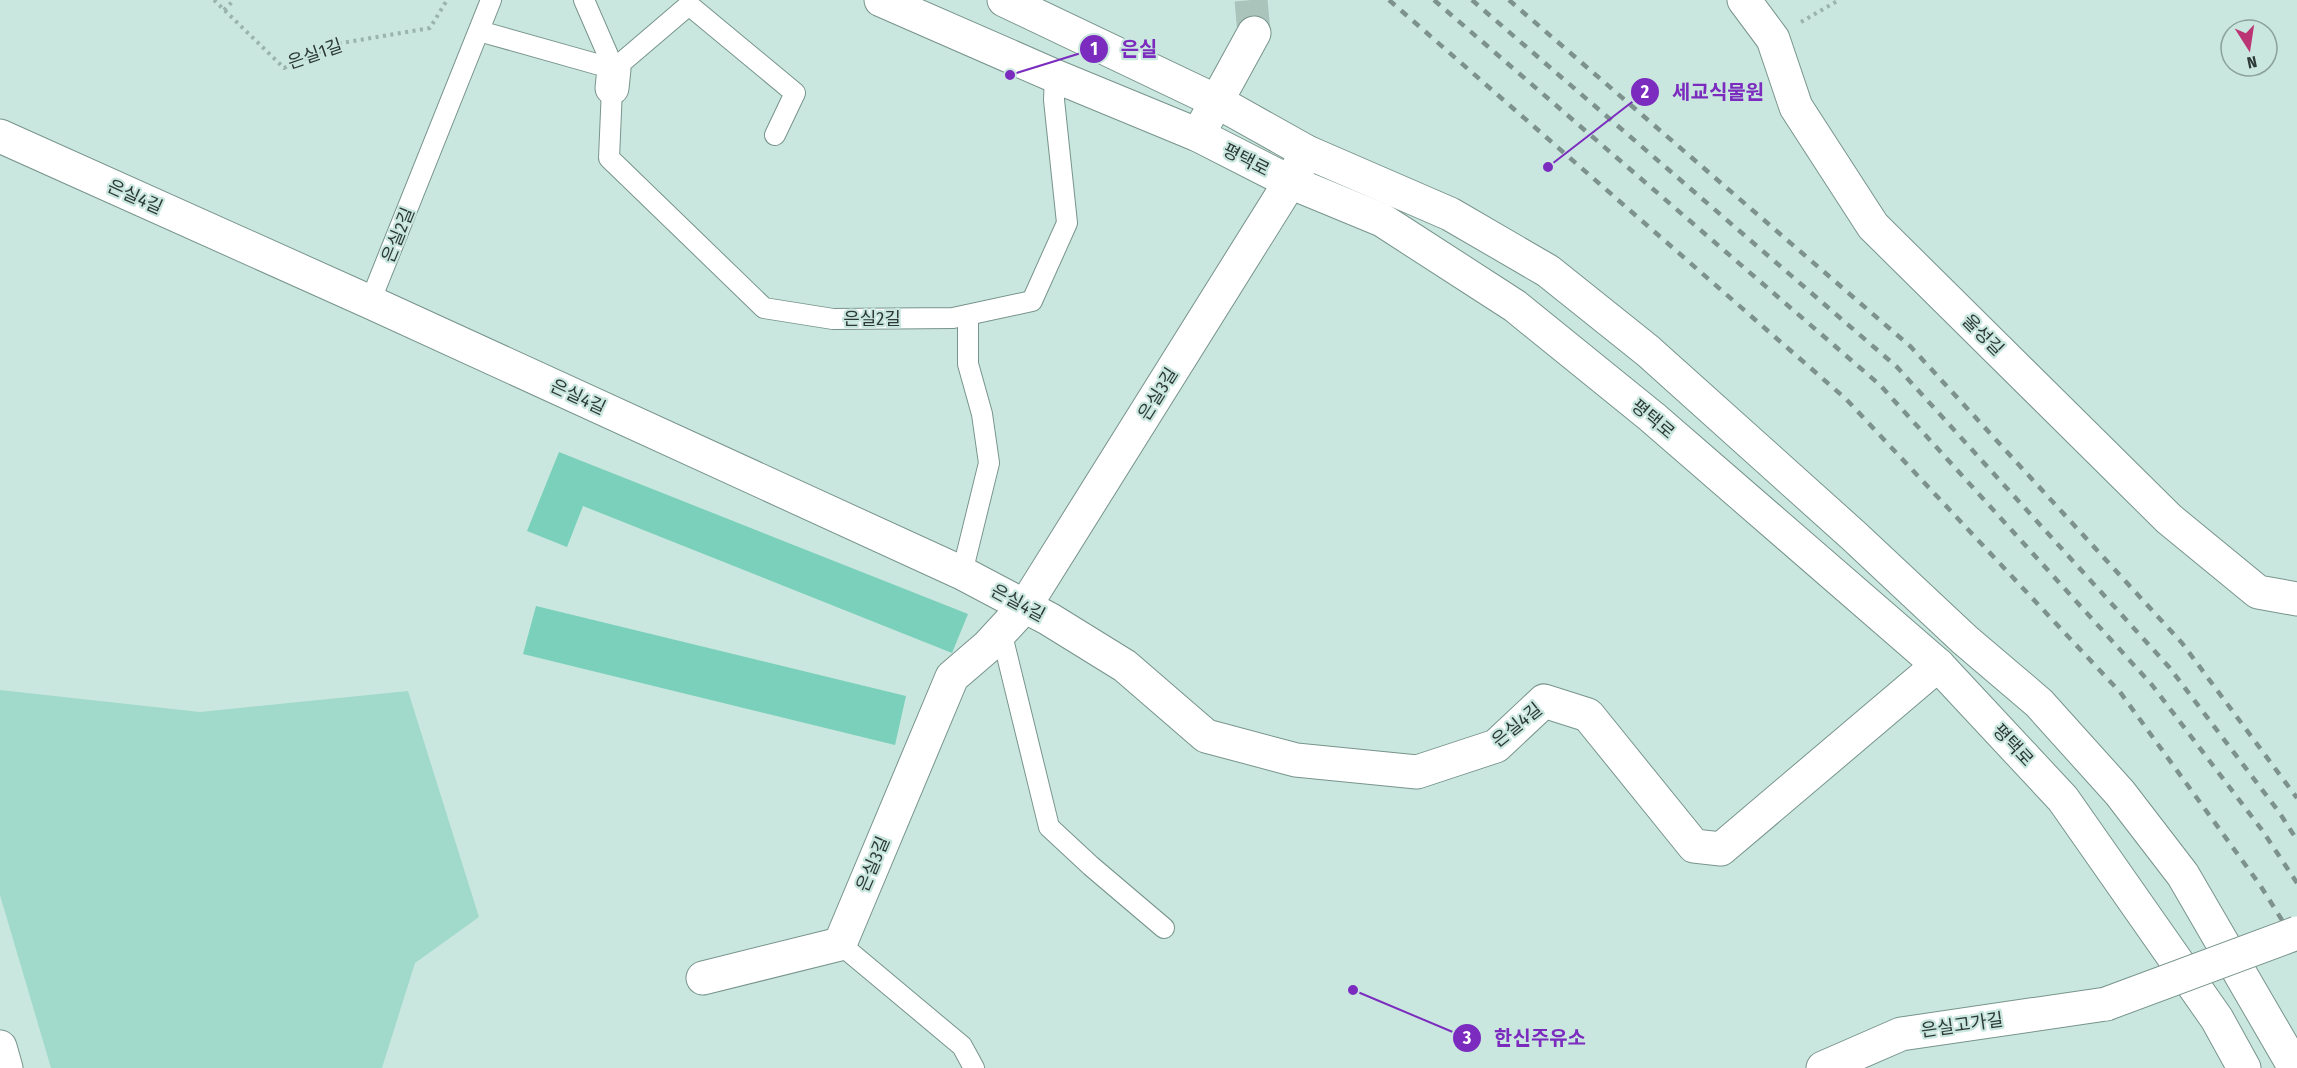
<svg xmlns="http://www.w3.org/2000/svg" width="2297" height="1068" font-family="'Fira Sans Condensed','Noto Sans KR',sans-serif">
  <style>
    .green { fill: #a1daca }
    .building { fill: #7ad0ba }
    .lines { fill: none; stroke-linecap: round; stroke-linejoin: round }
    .street-tunnel { stroke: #aac4bc; stroke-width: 33; stroke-dasharray: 33 16; stroke-linecap: butt }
    .lane-casing { stroke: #78948c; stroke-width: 22 }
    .street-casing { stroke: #78948c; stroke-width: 35 }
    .secondary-casing { stroke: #78948c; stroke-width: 35 }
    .path { stroke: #9ab3ab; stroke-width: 4; stroke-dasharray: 3 4.5; stroke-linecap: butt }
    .lane { stroke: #fff; stroke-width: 20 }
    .street { stroke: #fff; stroke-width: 33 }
    .secondary { stroke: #fff; stroke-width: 33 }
    .rail { stroke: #7d928c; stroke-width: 4.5; stroke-dasharray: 8 8; stroke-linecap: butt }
    .secondary-bridge-casing { stroke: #78948c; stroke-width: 35; stroke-linecap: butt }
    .secondary-bridge { stroke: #fff; stroke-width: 33 }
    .labels { text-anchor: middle; stroke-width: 4.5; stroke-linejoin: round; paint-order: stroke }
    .street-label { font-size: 18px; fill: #2d3936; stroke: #c9e7de }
    .leader { fill: none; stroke: #7b2cbf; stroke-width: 2 }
    .callout-dot { fill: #7b2cbf; stroke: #c9e7de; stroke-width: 2 }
    .mark-label { font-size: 18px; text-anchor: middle; font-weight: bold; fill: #fff }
    .callout-label { font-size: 20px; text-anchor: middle; font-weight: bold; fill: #7b2cbf; stroke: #c9e7de; stroke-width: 4.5; stroke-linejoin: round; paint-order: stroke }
  </style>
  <rect width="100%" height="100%" fill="#c9e7de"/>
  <path class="green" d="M0 690 200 712 408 691 479 917 415 963 382 1068H51L0 895Z"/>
  <g class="building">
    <path d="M559 452 968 614 952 653 583 506 567 547 527 531Z"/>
    <path d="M536 606 906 696 895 745 523 654Z"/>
  </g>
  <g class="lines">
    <path class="street-tunnel" d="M1251 0 1254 33"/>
    <defs>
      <g id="lane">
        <path d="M584 0 614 69"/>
        <path d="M479 31 614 69"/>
        <path d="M614 69 689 5 795 93 775 135"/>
        <path d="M612 88 609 158 764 308 833 319 953 318 1032 301 1067 223 1054 100 1055 76"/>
        <path d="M370 302 491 0"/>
        <path d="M962 573 989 463 982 414 968 364V315"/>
        <path d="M1001 631 1049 827 1091 866 1164 928"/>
        <path d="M840 944 962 1046 974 1068"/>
      </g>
      <g id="street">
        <path d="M1744 0 1773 39 1796 107 1873 226 2169 519 2258 592 2297 599"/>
        <path d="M612 88 614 69"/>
        <path d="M1198 135 1254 33"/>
        <path d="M0 136 370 302 962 573 1049 619 1125 666 1206 736 1296 760 1417 772 1496 746 1544 701 1588 715 1694 846 1721 849 1938 665"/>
        <path d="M703 978 840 944 952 677 988 646 1025 606 1290 182 1307 152"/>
        <path d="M0 1047 6 1068"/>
      </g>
      <g id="secondary">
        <path d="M881 0 1055 76 1198 135 1290 182 1382 220 1515 306 1652 417 1938 665 2063 799 2217 1019 2244 1068"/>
        <path d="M1004 0 1216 101 1307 152 1450 214 1548 271 1648 351 1854 536 1965 640 2039 703 2120 793 2183 875 2295 1068"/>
        <path d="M1823 1068 1901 1034 2106 1004"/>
      </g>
    </defs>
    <use href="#lane" class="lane-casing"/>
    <use href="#street" class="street-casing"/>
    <use href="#secondary" class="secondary-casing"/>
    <g class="path">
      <path d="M214 0 284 68 336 44 430 28 447 0"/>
      <path d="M224 10 234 0"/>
      <path d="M1801 22 1839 0"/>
    </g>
    <use href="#lane" class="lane"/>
    <use href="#street" class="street"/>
    <use href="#secondary" class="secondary"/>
    <g class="rail">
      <path d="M1389 0 1846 399 2120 692 2260 885 2297 944"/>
      <path d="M1434 0 1880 385 2152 685 2262 830 2297 883"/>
      <path d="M1472 0 1897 367 2169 667 2279 812 2297 840"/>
      <path d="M1509 0 1911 347 2182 643 2297 798"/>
    </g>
    <defs>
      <path id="secondary-bridge" d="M2106 1004 2297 933"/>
    </defs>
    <use href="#secondary-bridge" class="secondary-bridge-casing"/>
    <use href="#secondary-bridge" class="secondary-bridge"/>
  </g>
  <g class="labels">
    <g class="street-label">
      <text transform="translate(315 54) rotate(-19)" y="6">은실1길</text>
      <text transform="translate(1246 160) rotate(27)" y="6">평택로</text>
      <text transform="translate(135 197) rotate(24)" y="6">은실4길</text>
      <text transform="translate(398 235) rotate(-68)" y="6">은실2길</text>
      <text x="872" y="325">은실2길</text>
      <text transform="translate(1983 335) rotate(45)" y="6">울성길</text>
      <text transform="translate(1158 394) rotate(-58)" y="6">은실3길</text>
      <text transform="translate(578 397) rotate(25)" y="6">은실4길</text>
      <text transform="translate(1653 419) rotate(40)" y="6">평택로</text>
      <text transform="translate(1018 603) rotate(28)" y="6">은실4길</text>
      <text transform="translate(1517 725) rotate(-39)" y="6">은실4길</text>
      <text transform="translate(2013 745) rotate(47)" y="6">평택로</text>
      <text transform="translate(873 864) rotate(-67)" y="6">은실3길</text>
      <text transform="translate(1962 1025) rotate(-8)" y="6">은실고가길</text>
    </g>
  </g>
  <path class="leader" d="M1010 75L1094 49M1548 167L1645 92M1353 990L1467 1038"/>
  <g class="callout-dot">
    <circle cx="1010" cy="75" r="6"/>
    <circle cx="1548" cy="167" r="6"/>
    <circle cx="1353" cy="990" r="6"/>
    <circle cx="1094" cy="49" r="15"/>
    <circle cx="1645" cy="92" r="15"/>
    <circle cx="1467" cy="1038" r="15"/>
  </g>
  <g class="mark-label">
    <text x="1094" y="55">1</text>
    <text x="1645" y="98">2</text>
    <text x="1467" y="1044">3</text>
  </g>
  <g class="callout-label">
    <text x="1139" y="56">은실</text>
    <text x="1718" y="99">세교식물원</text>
    <text x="1540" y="1045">한신주유소</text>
  </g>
  <g transform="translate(2249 48) rotate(168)"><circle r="28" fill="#c9e7de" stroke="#8ba19b" stroke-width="1.5"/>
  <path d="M0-4.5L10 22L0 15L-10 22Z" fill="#bb3575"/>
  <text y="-9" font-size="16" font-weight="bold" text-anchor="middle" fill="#2d3936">N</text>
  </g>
</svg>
